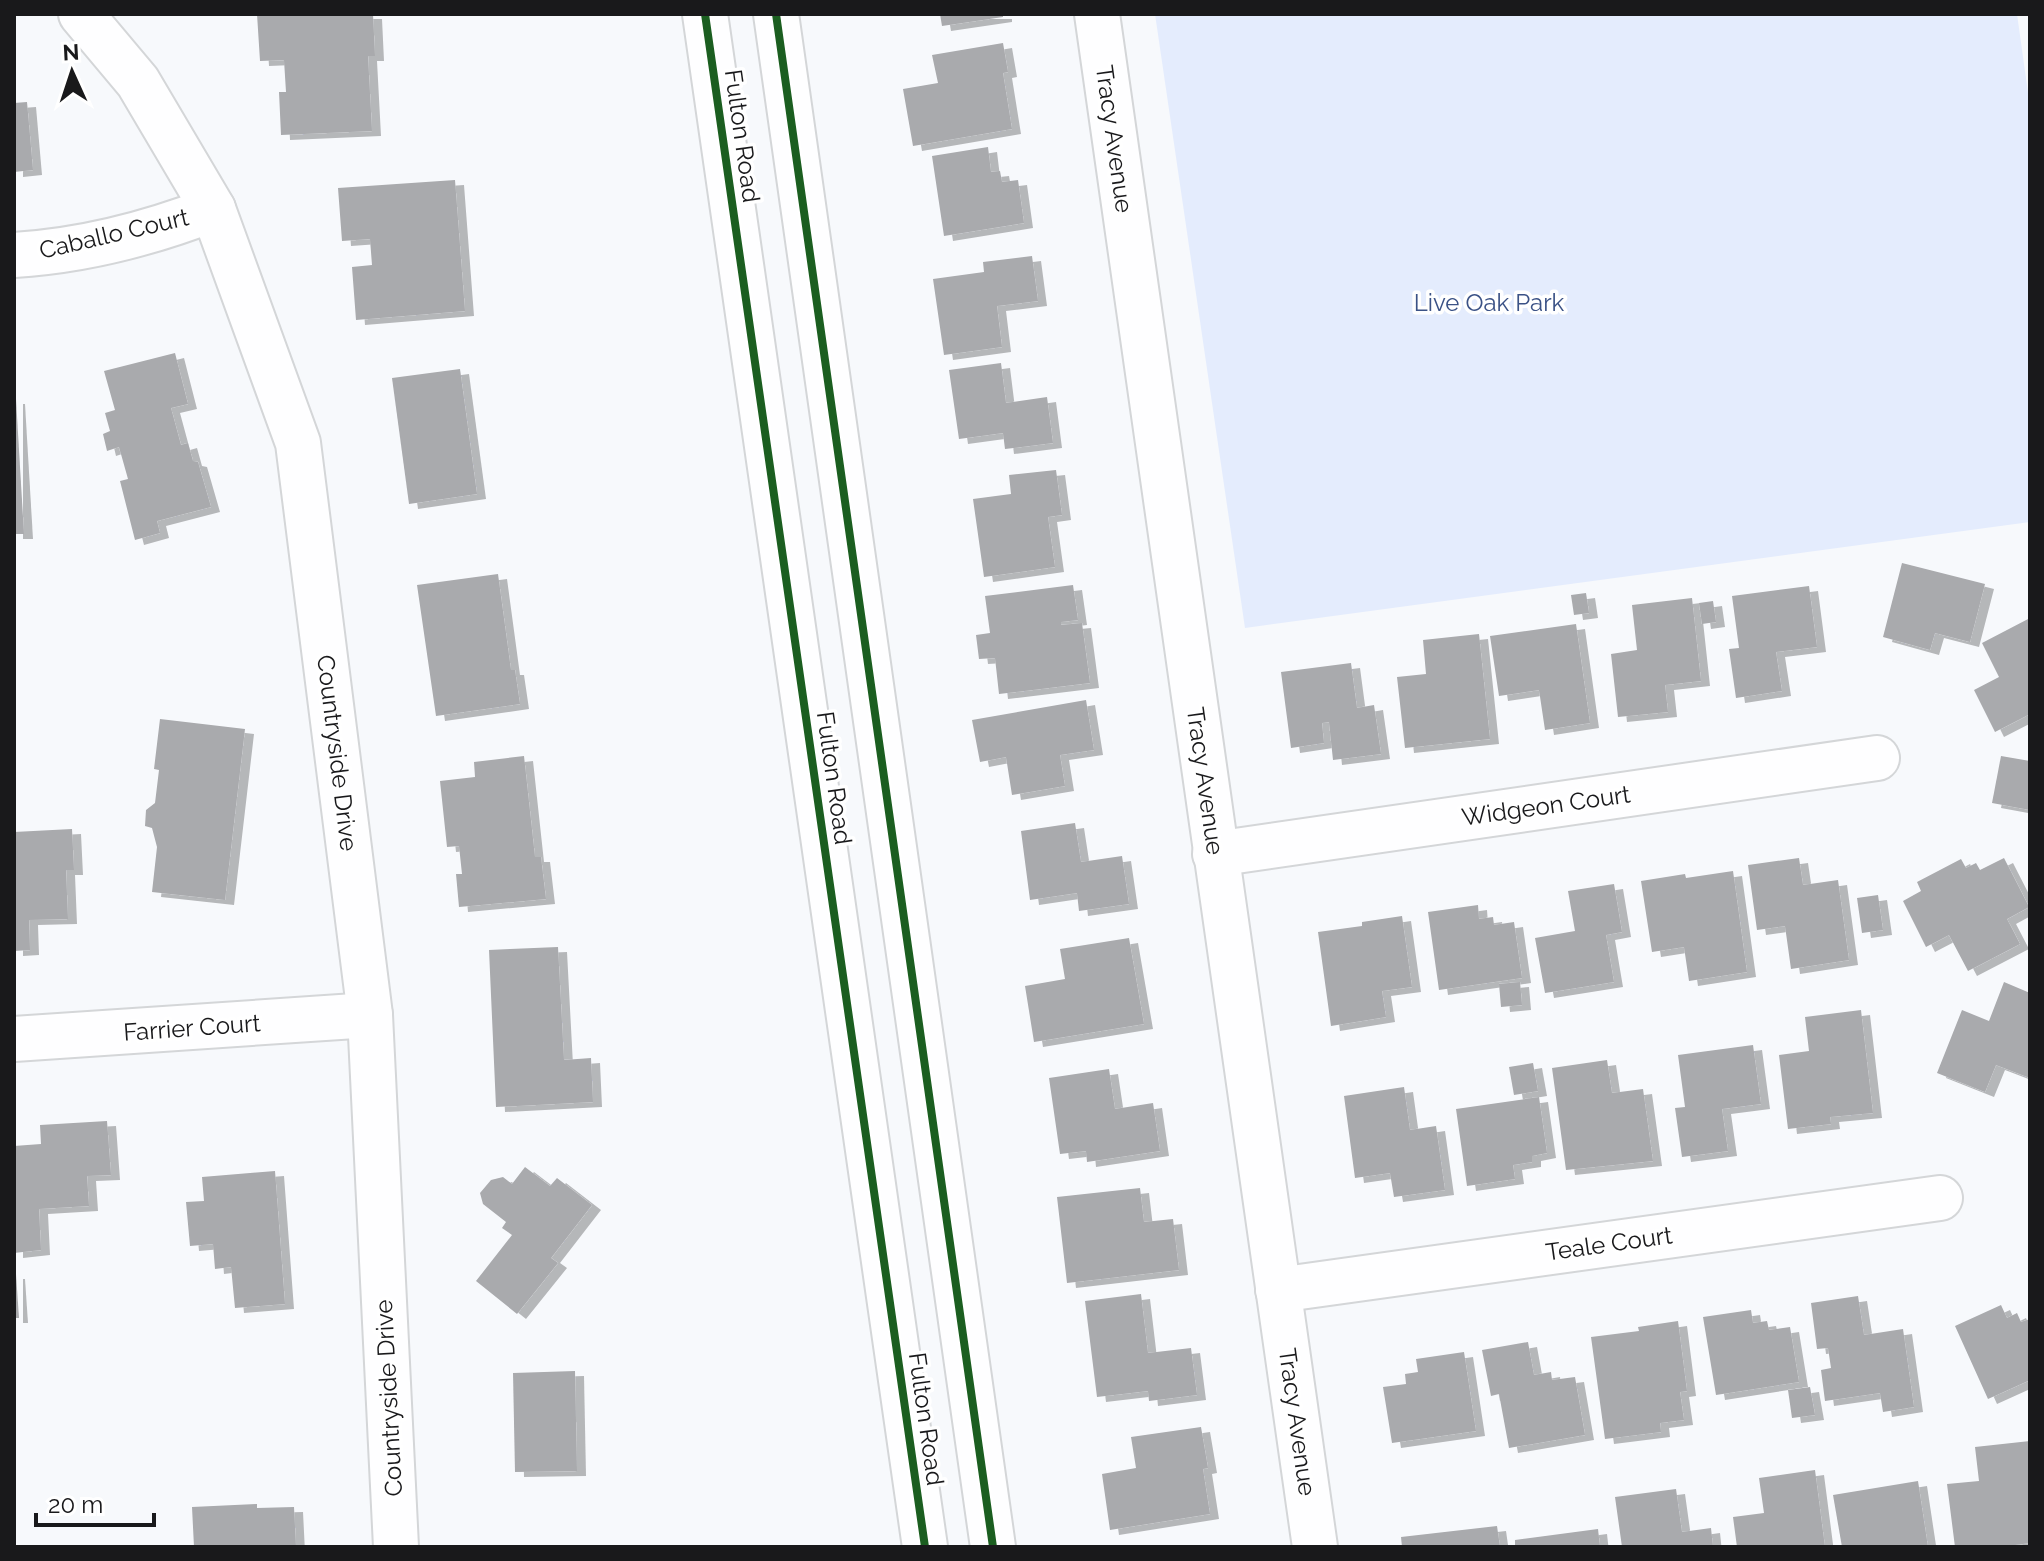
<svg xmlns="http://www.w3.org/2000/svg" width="2044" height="1561" font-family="Raleway,sans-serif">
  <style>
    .green { fill: #e4ecfd }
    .building { fill: #a9aaad; filter: url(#shadow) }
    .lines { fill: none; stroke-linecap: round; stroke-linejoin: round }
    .minor-casing { stroke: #d4d6d8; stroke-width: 48 }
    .major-casing { stroke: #d4d6d8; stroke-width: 48 }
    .minor { stroke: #fefeff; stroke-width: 44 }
    .major { stroke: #fefeff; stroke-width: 44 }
    .cycleway-casing { stroke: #fff; stroke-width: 13 }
    .cycleway { stroke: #1b5e20; stroke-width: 8 }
    .labels { text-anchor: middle; stroke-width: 7; stroke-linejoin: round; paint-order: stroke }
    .street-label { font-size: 24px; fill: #19191b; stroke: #fff }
    .park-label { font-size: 24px; fill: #3b5286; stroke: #fff }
  </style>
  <defs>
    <filter id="shadow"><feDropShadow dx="9" dy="5" stdDeviation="0" flood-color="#0004"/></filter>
  </defs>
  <rect width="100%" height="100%" fill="#f7f9fc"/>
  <path class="green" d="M1155 14H2017L2030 107V522L1245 628Z"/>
  <g class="building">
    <path d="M257 14H373L375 56H368L372 131 281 135 279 92H286L284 60 260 61Z"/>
    <path d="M940 14H1003V17L942 26Z"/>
    <path d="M1003 43 1008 72 1003 73 1012 129 913 146 903 89 938 83 932 55Z"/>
    <path d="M27 102 33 170 14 172V103Z"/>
    <path d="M988 147 991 172 1000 171 1002 182 1018 180 1024 223 944 236 932 156Z"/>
    <path d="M455 180 465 311 356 320 352 267 372 265 370 239 342 241 338 188Z"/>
    <path d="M1032 256 1038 301 997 306 1002 347 944 355 933 279 984 272 983 262Z"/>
    <path d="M175 353 188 404 171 408 181 445 188 443 193 461 198 462 211 507 157 521 160 533 135 540 120 481 128 479 119 447 107 451 103 434 110 431 105 413 115 410 104 371Z"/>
    <path d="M1001 363 1006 403 1047 397 1053 443 1005 449 1003 433 959 439 949 370Z"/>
    <path d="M460 369 477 494 409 504 392 378Z"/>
    <path d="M14 399H16L24 534H14Z"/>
    <path d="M1056 470 1062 515 1048 517 1055 567 984 577 973 499 1011 494 1009 475Z"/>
    <path d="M1902 563 1985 584 1970 642 1935 633 1930 650 1883 637Z"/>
    <path d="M498 574 511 670H515L520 704 436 716 417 585Z"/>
    <path d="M1073 585 1078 620 1061 622V625L1082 623 1090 683 999 694 995 658 979 659 976 635 990 633 985 596Z"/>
    <path d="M1809 586 1817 647 1776 652 1782 691 1736 698 1729 649 1739 648 1732 596Z"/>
    <path d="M1586 593 1589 613 1574 615 1571 595Z"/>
    <path d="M1692 598 1701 681 1665 685 1668 712 1618 717 1611 654 1637 650 1632 605Z"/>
    <path d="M1713 601 1716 622 1702 624 1699 603Z"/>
    <path d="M2030 618V714L1995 732 1974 690 1999 677 1982 643Z"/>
    <path d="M1576 624 1590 723 1545 730 1539 690 1499 696 1490 636Z"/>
    <path d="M1479 634 1490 739 1405 748 1397 677 1426 674 1423 640Z"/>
    <path d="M1351 663 1357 708 1374 705 1381 754 1333 760 1329 722 1322 723 1324 743 1291 748 1281 672Z"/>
    <path d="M1086 700 1094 750 1060 755 1065 786 1012 795 1006 757 980 762 972 720Z"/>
    <path d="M160 719 245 729 225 900 152 892 157 847 152 828 145 826 146 810 155 803 159 770 154 769Z"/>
    <path d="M524 756 535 857H541L546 899 459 907 456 874H462L459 846 447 847 440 781 475 777 474 762Z"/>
    <path d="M2001 756 2030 761V810L1992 803Z"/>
    <path d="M1075 823 1081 862 1122 856 1129 904 1079 911 1077 893 1030 900 1021 831Z"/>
    <path d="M72 829 74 870H66L68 919 29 920 30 950 14 951V832Z"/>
    <path d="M1799 858 1803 885 1838 880 1849 960 1791 969 1785 926 1757 930 1748 865Z"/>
    <path d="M2004 858 2029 907 2007 919 2020 944 1968 971 1949 935 1926 947 1903 901 1921 891 1917 882 1961 859 1966 868 1976 863 1980 870Z"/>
    <path d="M1733 871 1747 972 1689 981 1684 947 1652 952 1641 881 1685 874 1686 878Z"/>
    <path d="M1614 884 1622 932 1606 935 1614 982 1545 993 1535 938 1575 931 1568 891Z"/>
    <path d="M1878 895 1883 930 1862 933 1857 898Z"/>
    <path d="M1478 905 1479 919 1493 917 1494 925 1514 922 1522 978 1439 990 1428 912Z"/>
    <path d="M1402 916 1412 987 1382 991 1386 1017 1331 1026 1318 932 1362 926V922Z"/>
    <path d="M1129 938 1144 1024 1034 1042 1025 986 1065 979 1060 949Z"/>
    <path d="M558 947 564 1060 591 1058 593 1102 496 1107 489 950Z"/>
    <path d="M1520 982 1522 1005 1501 1007 1499 984Z"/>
    <path d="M2004 982 2030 993V1078L1996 1065 1985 1092 1937 1073 1962 1010 1989 1021Z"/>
    <path d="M1861 1010 1873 1113 1830 1117 1831 1124 1788 1129 1779 1055 1809 1051 1805 1017Z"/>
    <path d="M1753 1045 1761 1104 1722 1109 1728 1151 1682 1157 1675 1108 1685 1107 1678 1055Z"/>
    <path d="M1607 1060 1612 1093 1643 1089 1653 1161 1566 1170 1552 1068Z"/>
    <path d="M1533 1063 1538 1091 1514 1095 1509 1067Z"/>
    <path d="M1109 1069 1115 1109 1153 1103 1160 1151 1087 1162 1086 1151 1060 1154 1049 1078Z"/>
    <path d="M1404 1087 1410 1130 1436 1126 1445 1190 1394 1197 1390 1173 1355 1178 1344 1096Z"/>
    <path d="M1539 1097 1547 1153 1532 1156V1162L1513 1165 1515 1179 1467 1186 1456 1109Z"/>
    <path d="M107 1121 111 1175 87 1176 89 1206 39 1209 41 1250 14 1253V1146L41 1144 40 1125Z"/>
    <path d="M525 1167 550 1186 557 1178 592 1205 551 1258 558 1263 517 1314 476 1281 512 1235 502 1228 506 1222 483 1204 480 1193 491 1180 503 1177 512 1184Z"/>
    <path d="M275 1171 285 1304 235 1308 231 1267 215 1269 213 1244 190 1246 186 1202 204 1201 202 1177Z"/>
    <path d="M1140 1188 1144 1222 1173 1219 1179 1270 1067 1283 1057 1197Z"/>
    <path d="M14 1274H16L19 1318H14Z"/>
    <path d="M1141 1294 1148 1353 1191 1348 1197 1395 1149 1401 1148 1391 1097 1397 1085 1301Z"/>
    <path d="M1858 1296 1864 1335 1903 1329 1914 1407 1883 1412 1880 1393 1825 1401 1821 1370 1831 1368 1828 1348 1817 1349 1811 1303Z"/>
    <path d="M2001 1305 2007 1318 2017 1313 2021 1322 2030 1319V1380L1988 1399 1955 1326Z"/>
    <path d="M1751 1310 1753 1323 1767 1321 1769 1330 1790 1327 1799 1382 1716 1395 1703 1317Z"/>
    <path d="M1678 1321 1687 1391 1680 1392 1684 1420 1660 1423 1661 1432 1605 1439 1591 1337 1639 1331 1638 1327Z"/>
    <path d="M1528 1342 1534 1375 1551 1372 1552 1380 1575 1377 1585 1435 1509 1448 1499 1394 1491 1396 1482 1350Z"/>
    <path d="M1464 1352 1476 1431 1392 1443 1383 1387 1406 1384 1405 1374 1418 1372 1416 1359Z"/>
    <path d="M575 1371 577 1471 515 1472 513 1373Z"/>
    <path d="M1810 1387 1815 1415 1792 1418 1788 1390Z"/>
    <path d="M1201 1427 1208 1468 1203 1469 1210 1514 1110 1530 1102 1474 1136 1468 1131 1437Z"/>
    <path d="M2030 1441V1543L2000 1547H1955L1947 1484 1979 1481 1975 1447Z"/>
    <path d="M1815 1470 1825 1547H1737L1733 1517 1764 1513 1759 1478Z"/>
    <path d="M1918 1481 1928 1547H1842L1833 1495Z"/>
    <path d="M1676 1489 1682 1532 1711 1528 1713 1547H1622L1615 1497Z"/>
    <path d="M257 1504V1508L294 1507 296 1547H194L192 1507Z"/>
    <path d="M1497 1526 1500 1547H1402L1401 1537Z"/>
    <path d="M1598 1529 1600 1547H1515V1540Z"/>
  </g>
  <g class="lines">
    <defs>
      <g id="minor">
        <path d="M81 14 138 82 213 209 298 443 370 1015 396 1547"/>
        <path d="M1097 14 1315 1547"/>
        <path d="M14 255C81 251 151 233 213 209"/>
        <path d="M1215 854 1877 758"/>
        <path d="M14 1039 370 1015"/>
        <path d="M1278 1290 1940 1198"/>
      </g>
      <g id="major">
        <path d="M705 14 925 1547"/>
        <path d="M776 14 993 1547"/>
      </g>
    </defs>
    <use href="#minor" class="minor-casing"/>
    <use href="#major" class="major-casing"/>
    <use href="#minor" class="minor"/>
    <use href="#major" class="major"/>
    <defs>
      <g id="cycleway">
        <path d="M705 14 925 1547"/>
        <path d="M776 14 993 1547"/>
      </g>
    </defs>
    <use href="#cycleway" class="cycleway-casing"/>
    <use href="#cycleway" class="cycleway"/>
  </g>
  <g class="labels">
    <g class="street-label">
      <text transform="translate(742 136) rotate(82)" y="8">Fulton Road</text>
      <text transform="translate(1114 139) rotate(82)" y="8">Tracy Avenue</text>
      <text transform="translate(114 234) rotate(-13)" y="8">Caballo Court</text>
      <text transform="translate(337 753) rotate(83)" y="8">Countryside Drive</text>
      <text transform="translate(834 778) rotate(82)" y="8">Fulton Road</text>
      <text transform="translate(1205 781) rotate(82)" y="8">Tracy Avenue</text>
      <text transform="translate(1546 806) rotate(-8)" y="8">Widgeon Court</text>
      <text transform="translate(192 1028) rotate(-4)" y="8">Farrier Court</text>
      <text transform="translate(1609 1244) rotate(-8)" y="8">Teale Court</text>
      <text transform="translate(389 1398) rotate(-93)" y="8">Countryside Drive</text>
      <text transform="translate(926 1419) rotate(82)" y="8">Fulton Road</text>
      <text transform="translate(1297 1422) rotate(82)" y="8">Tracy Avenue</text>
    </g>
    <g class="park-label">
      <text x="1489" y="311">Live Oak Park</text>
    </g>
  </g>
  <rect width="2044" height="1561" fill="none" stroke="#19191b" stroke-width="32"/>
  <g transform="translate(72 72) rotate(357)" stroke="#ffffff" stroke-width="6" paint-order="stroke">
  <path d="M0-6L14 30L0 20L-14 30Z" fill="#19191b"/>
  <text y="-12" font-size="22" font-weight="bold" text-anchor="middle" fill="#19191b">N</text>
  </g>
  <path d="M36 1513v12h118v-12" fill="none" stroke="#19191b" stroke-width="4"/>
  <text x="48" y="1513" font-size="24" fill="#19191b" stroke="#ffffff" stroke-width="6" paint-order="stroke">20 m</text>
</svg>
